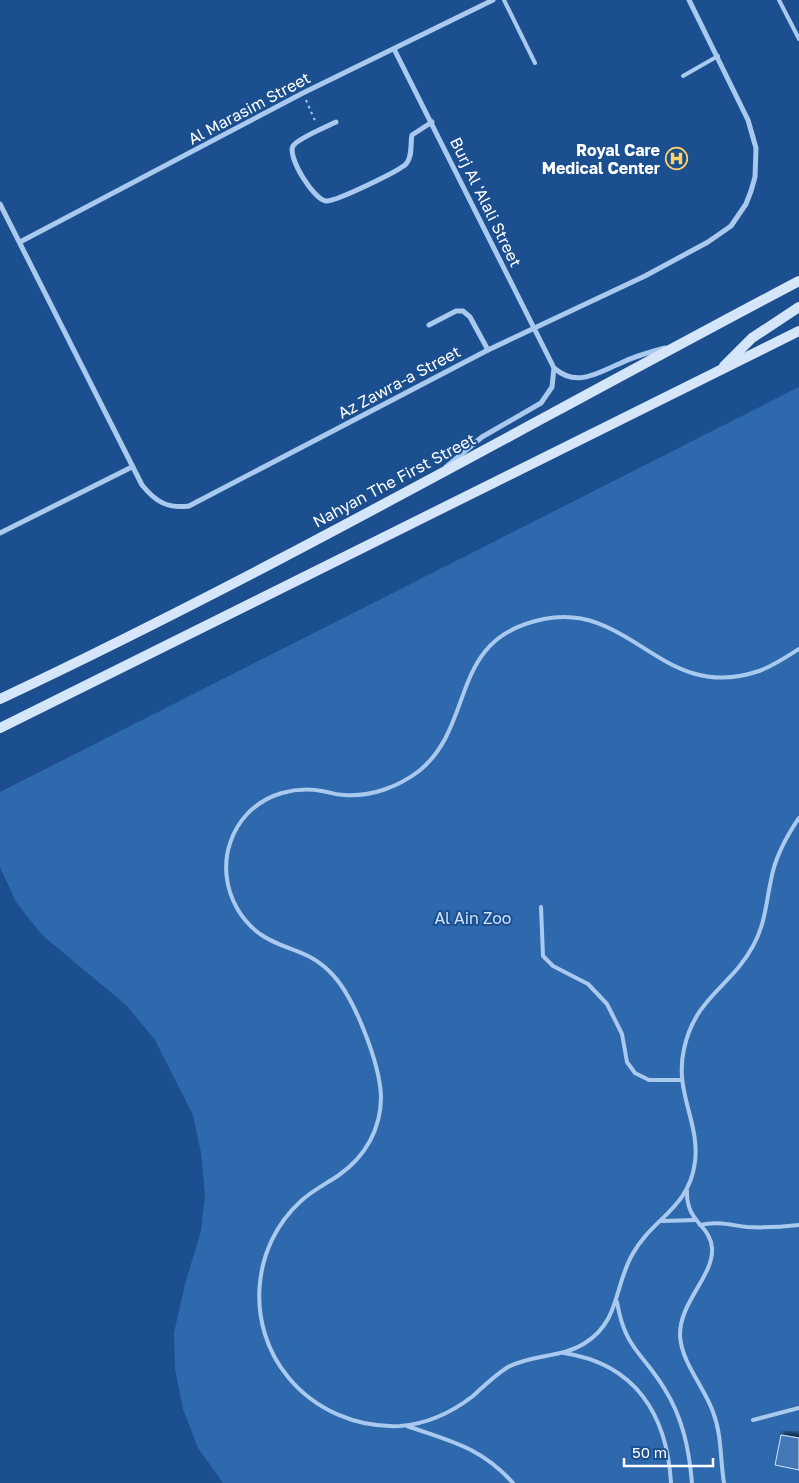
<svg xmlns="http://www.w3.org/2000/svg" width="799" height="1483" font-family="'Golos Text',sans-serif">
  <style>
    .green { fill: #2e69ad }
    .building { fill: #4478b7; stroke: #cfe3fa; filter: url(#shadow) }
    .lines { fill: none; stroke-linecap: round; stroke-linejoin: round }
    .path { stroke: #a9c9ee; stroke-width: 2; stroke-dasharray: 2.5 4; stroke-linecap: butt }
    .service { stroke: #a9c9ee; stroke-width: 4 }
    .minor { stroke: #a9c9ee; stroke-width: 5 }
    .secondary { stroke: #d6e6fa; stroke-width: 10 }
    .labels { text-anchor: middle; stroke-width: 4; stroke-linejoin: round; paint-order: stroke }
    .street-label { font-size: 16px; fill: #fff; stroke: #1b4f8f }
    .poi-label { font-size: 16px; font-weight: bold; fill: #fff; stroke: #1b4f8f; text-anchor: end }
    .park-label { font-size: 16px; fill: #cfe3fa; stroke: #1b4f8f }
  </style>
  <defs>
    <filter id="shadow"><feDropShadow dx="3.5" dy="-3.5" stdDeviation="2.5" flood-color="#0009"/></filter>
  </defs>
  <rect width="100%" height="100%" fill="#1b4f8f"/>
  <path class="green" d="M799 387V1483H223L198 1448 183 1409 175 1369 174 1333 185 1284 201 1231 205 1195 201 1153 193 1115 155 1040 126 1005 42 935 16 902 0 867V792Z"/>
  <path class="building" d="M781 1435 799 1438V1470L775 1465Z"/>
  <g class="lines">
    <path class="path" d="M306 100 316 123"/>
    <g class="service">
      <path d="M504 0 535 63"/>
      <path d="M779 0 799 39"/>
      <path d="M683 76 718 56"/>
      <path d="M799 649C786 657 773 666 759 671 662 704 633 602 544 619 447 638 477 724 419 771 398 787 371 797 344 795 332 794 334 793 322 791 295 786 267 794 248 813 214 849 221 905 260 934 284 951 306 948 330 972 354 995 380 1064 381 1097 381 1129 365 1157 339 1175 326 1184 313 1190 301 1201 251 1246 245 1325 288 1377 315 1410 357 1428 400 1426 427 1424 451 1413 473 1396 484 1386 495 1375 508 1367 532 1354 562 1358 585 1343 620 1321 614 1287 632 1255 652 1218 689 1209 695 1162 700 1122 674 1092 684 1049 695 997 731 987 753 946 765 925 766 903 771 880 775 857 786 837 799 818"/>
      <path d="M541 907 543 956 553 966 588 984 607 1004 622 1034 627 1062 635 1073 649 1080H681"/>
      <path d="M687 1191C686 1223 710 1224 712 1248 714 1276 679 1302 680 1336 682 1364 704 1386 713 1412 722 1435 720 1459 724 1483"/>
      <path d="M662 1221 695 1220"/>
      <path d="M700 1225C718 1221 730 1225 747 1227 765 1228 782 1227 799 1225"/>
      <path d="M617 1302C625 1349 642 1352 664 1388 683 1418 689 1449 692 1483"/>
      <path d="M564 1353C636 1364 667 1415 671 1483"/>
      <path d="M753 1420 799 1408"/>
      <path d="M407 1426C450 1441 481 1447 513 1483"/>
    </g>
    <g class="minor">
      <path d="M394 49 554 368C577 388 597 373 621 363 635 356 650 352 665 348"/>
      <path d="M336 122C326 127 298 138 293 146 287 157 314 200 326 201 335 202 399 171 406 164 413 156 410 144 412 135L432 122"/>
      <path d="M0 204 142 485C155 501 167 509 189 506L488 350 645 276 708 242 731 226 746 204 751 191 755 177 756 148 748 120 689 0"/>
      <path d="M20 242 303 93 493 0"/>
      <path d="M429 325 456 311H463L470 317 488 350"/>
      <path d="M446 467 482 437 541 403 552 387 554 368"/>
      <path d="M0 533 132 467"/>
    </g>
    <g class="secondary">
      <path d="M724 366 752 338 799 307"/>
      <path d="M0 699C272 571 533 421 799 281"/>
      <path d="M0 728 799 331"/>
    </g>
  </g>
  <defs>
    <symbol id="hospital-ring" viewBox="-11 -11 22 22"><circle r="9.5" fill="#1b4f8f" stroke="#ffd166" stroke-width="1.5"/><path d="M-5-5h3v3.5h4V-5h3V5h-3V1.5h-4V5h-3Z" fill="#ffd166"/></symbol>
  </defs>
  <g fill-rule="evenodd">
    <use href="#hospital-ring" x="664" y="146" width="25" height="25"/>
  </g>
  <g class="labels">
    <g class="street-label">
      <text transform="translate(249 108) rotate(-28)" y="6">Al Marasim Street</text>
      <text transform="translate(486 202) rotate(64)" y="6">Burj Al 'Alali Street</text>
      <text transform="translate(399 382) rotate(-28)" y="6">Az Zawra-a Street</text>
      <text transform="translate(394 480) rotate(-28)" y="6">Nahyan The First Street</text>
    </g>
    <g class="poi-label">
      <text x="660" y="156">Royal Care<tspan x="660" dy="18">Medical Center</tspan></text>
    </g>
    <g class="park-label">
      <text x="473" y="924">Al Ain Zoo</text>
    </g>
  </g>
  <path d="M624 1458v8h89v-8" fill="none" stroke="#ffffff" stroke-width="2.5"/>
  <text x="632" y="1458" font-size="15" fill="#ffffff" stroke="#1b4f8f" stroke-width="4" paint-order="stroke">50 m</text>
</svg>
